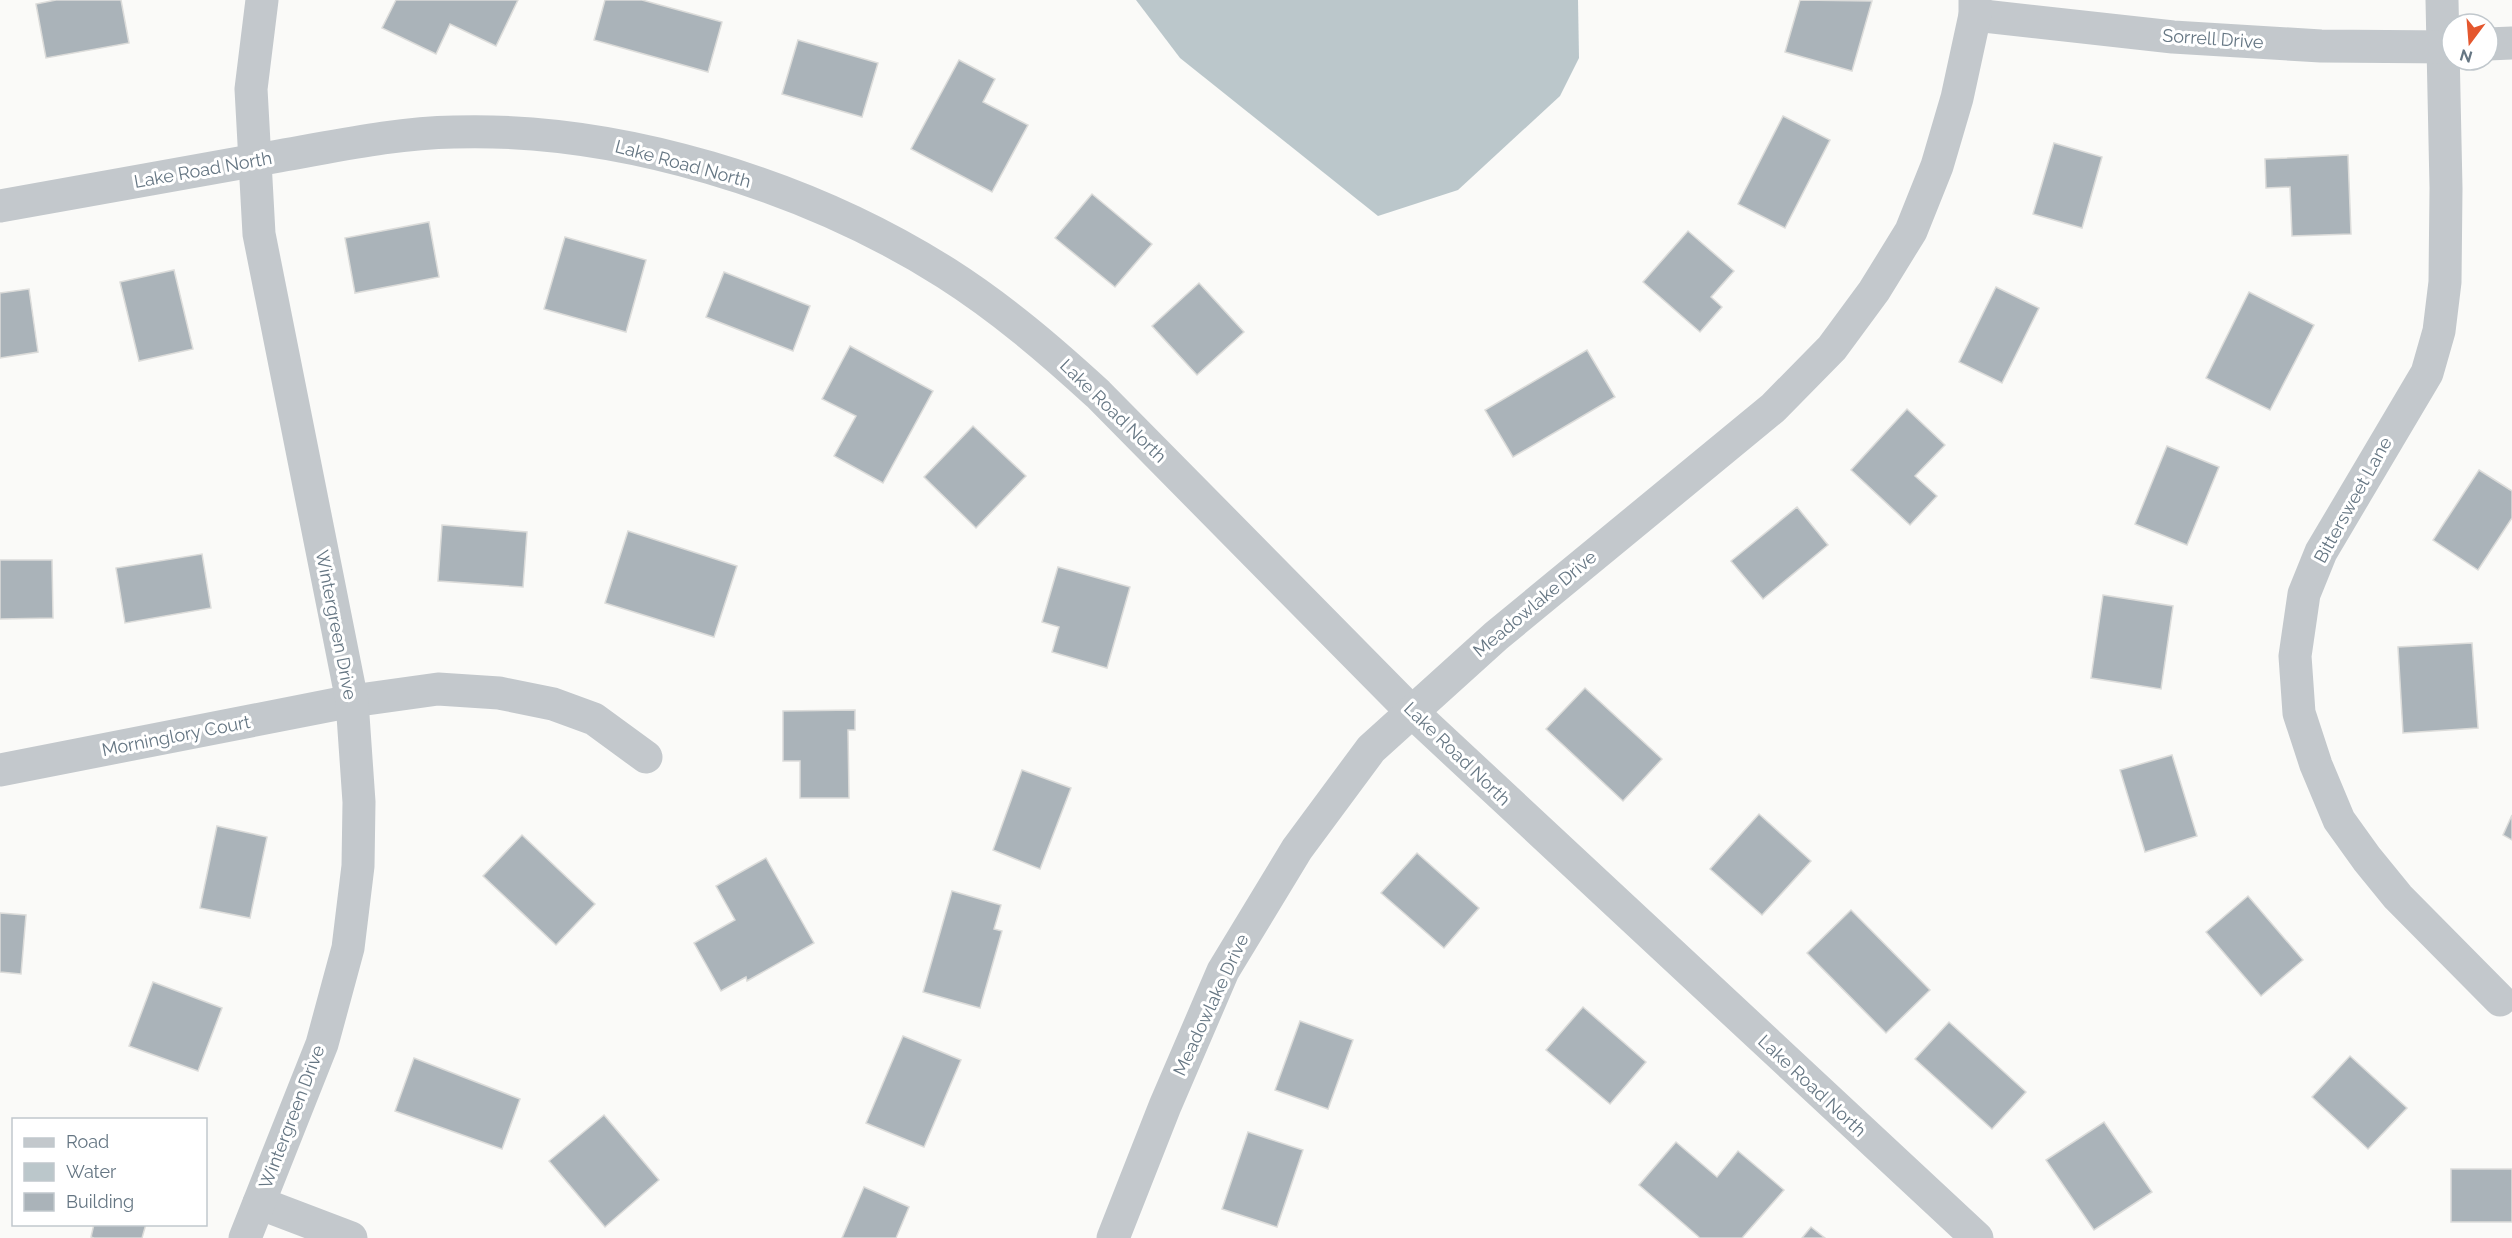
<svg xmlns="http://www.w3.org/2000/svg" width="2512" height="1238" font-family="Raleway,sans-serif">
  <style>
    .water { fill: #bbc7cb }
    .building { fill: #aab3b9; stroke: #dcdcda; stroke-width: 1.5 }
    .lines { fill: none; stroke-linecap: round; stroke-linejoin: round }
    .minor { stroke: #c3c8cc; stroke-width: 33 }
    .labels { text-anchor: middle; stroke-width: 6; stroke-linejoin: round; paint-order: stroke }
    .street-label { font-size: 18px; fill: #657683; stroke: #fff }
  </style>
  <rect width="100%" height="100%" fill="#fafaf8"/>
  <path class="water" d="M1136 0H1578L1579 58 1560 96 1458 190 1378 216 1180 58Z"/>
  <g class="building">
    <path d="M56 0H121L129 43 46 58 36 4Z"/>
    <path d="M396 0H518L496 46 450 24 436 54 382 28Z"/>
    <path d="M605 0H642L722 22 708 72 594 40Z"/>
    <path d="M1800 0 1872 1 1852 71 1785 52Z"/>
    <path d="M798 40 878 63 862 117 782 94Z"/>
    <path d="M959 60 995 79 983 102 1028 125 992 192 911 149Z"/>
    <path d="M1783 116 1830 140 1785 228 1738 204Z"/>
    <path d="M2054 143 2102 157 2082 228 2033 214Z"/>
    <path d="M2348 155 2351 234 2292 236 2290 187 2266 188 2265 159Z"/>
    <path d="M1092 194 1152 244 1115 287 1055 238Z"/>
    <path d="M429 222 439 277 355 293 345 238Z"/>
    <path d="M1688 231 1734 271 1711 297 1722 307 1700 332 1643 282Z"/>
    <path d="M565 237 646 260 626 332 544 309Z"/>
    <path d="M174 270 193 349 139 361 120 282Z"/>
    <path d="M724 272 810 306 793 351 706 317Z"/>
    <path d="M1199 283 1244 332 1197 375 1152 326Z"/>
    <path d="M1996 287 2039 308 2002 383 1959 362Z"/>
    <path d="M29 289 38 352 0 358V293Z"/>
    <path d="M2249 292 2314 325 2270 410 2206 378Z"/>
    <path d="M850 346 933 391 883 483 834 456 856 416 822 399Z"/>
    <path d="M1587 350 1615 397 1513 457 1485 410Z"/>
    <path d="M1907 409 1945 445 1915 476 1937 496 1910 525 1851 470Z"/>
    <path d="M973 426 1026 476 976 528 924 477Z"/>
    <path d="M2167 446 2219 467 2187 545 2135 524Z"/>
    <path d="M2479 470 2512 491V518L2478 570 2433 540Z"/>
    <path d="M1797 507 1828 545 1763 599 1731 561Z"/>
    <path d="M442 525 527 532 523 587 438 581Z"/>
    <path d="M628 531 737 566 714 637 605 603Z"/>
    <path d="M202 554 211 608 125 623 116 568Z"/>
    <path d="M0 560H52L53 618 0 619Z"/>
    <path d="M1058 567 1130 587 1107 668 1052 652 1059 627 1042 622Z"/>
    <path d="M2103 595 2173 606 2161 689 2091 678Z"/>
    <path d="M2472 643 2478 728 2403 733 2398 647Z"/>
    <path d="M1585 688 1662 759 1623 801 1546 729Z"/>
    <path d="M855 710V730H848L849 798H800V761H783V711Z"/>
    <path d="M2172 755 2197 836 2145 852 2120 770Z"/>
    <path d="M1022 770 1071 788 1040 869 993 850Z"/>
    <path d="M1759 814 1811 861 1762 915 1710 869Z"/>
    <path d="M2512 815V840L2503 835Z"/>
    <path d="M217 826 267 837 250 918 200 908Z"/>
    <path d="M522 835 595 904 556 945 483 876Z"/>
    <path d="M1417 853 1479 908 1444 948 1381 893Z"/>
    <path d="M766 858 814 943 747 981 746 977 721 991 694 943 735 920 716 886Z"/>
    <path d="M952 891 1001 905 994 929 1002 931 980 1008 923 992Z"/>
    <path d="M2248 896 2303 960 2261 996 2206 932Z"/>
    <path d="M1851 910 1930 990 1886 1033 1807 953Z"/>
    <path d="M0 913 26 915 21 974 0 972Z"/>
    <path d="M153 982 222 1008 198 1071 129 1046Z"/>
    <path d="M1583 1007 1646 1062 1610 1104 1546 1050Z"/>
    <path d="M1300 1021 1353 1040 1328 1109 1275 1090Z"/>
    <path d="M1949 1022 2026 1092 1992 1129 1915 1059Z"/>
    <path d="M903 1036 961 1060 924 1147 866 1123Z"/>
    <path d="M2350 1056 2407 1108 2368 1149 2312 1097Z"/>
    <path d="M414 1058 520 1099 502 1149 395 1111Z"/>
    <path d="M604 1115 659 1180 605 1227 549 1161Z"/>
    <path d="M2104 1122 2152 1192 2094 1230 2046 1160Z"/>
    <path d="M1248 1132 1303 1150 1277 1227 1222 1209Z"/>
    <path d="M1676 1142 1717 1177 1738 1151 1784 1190 1742 1238H1700L1639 1185Z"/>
    <rect x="2451" y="1169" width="61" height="53"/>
    <path d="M864 1187 909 1207 896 1238H842Z"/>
    <path d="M94 1224H146L142 1238H94L91 1237Z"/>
    <path d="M1811 1227 1825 1238H1802Z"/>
  </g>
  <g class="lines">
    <g class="minor">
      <path d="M2442 0 2446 188 2445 282 2439 331 2427 373 2321 552 2304 594 2295 656 2299 713 2316 765 2339 820 2367 859 2398 897 2500 1000"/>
      <path d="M1975 15 2173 37 2321 46 2452 47"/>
      <path d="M2488 44 2512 43"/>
      <path d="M0 206C93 189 186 172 279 156 337 146 395 133 454 132 619 127 807 185 946 273 1001 308 1050 350 1098 394L1411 711 1977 1238"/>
      <path d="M0 770 352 701 438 689 499 693 553 704 594 719 646 757"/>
      <path d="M259 1203 351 1238"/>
      <path d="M245 1238 322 1044 348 948 358 866 359 802 352 701 259 234 251 89 262 0"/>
      <path d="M1113 1238 1165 1106 1223 971 1297 849 1371 749 1496 636 1773 408 1832 348 1874 291 1911 231 1937 166 1957 98 1975 15V0"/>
    </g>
  </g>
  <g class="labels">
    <g class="street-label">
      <text transform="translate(2213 39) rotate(4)" y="6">Sorrell Drive</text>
      <text transform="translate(683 164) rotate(15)" y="6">Lake Road North</text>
      <text transform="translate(203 170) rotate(-10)" y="6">Lake Road North</text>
      <text transform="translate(1113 411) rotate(44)" y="6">Lake Road North</text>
      <text transform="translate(2353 500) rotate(-61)" y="6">Bittersweet Lane</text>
      <text transform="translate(1535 604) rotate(-40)" y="6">Meadowlake Drive</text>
      <text transform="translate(336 625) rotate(79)" y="6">Wintergreen Drive</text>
      <text transform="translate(176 736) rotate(-11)" y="6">Morninglory Court</text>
      <text transform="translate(1457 754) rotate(44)" y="6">Lake Road North</text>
      <text transform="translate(1211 1005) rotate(-65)" y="6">Meadowlake Drive</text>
      <text transform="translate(1812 1086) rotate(43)" y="6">Lake Road North</text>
      <text transform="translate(292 1117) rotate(-69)" y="6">Wintergreen Drive</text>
    </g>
  </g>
  <rect x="12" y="1118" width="195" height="108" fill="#ffffff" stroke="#c1c8cd" stroke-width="1.5"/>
  <rect x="24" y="1138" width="30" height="9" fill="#c3c8cc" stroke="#c1c8cd" stroke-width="1.5"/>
  <text x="66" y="1148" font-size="18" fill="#657683">Road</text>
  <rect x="24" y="1163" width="30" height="18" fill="#bbc7cb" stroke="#c1c8cd" stroke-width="1.5"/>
  <text x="66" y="1178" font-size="18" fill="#657683">Water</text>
  <rect x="24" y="1193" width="30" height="18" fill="#aab3b9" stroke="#c1c8cd" stroke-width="1.5"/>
  <text x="66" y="1208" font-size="18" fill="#657683">Building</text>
  <g transform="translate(2470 42) rotate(196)"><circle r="28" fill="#ffffff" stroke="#c1c8cd" stroke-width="1.5"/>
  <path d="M0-4.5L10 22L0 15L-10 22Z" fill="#e4572e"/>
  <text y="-9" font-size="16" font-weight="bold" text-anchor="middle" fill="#657683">N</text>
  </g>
</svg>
